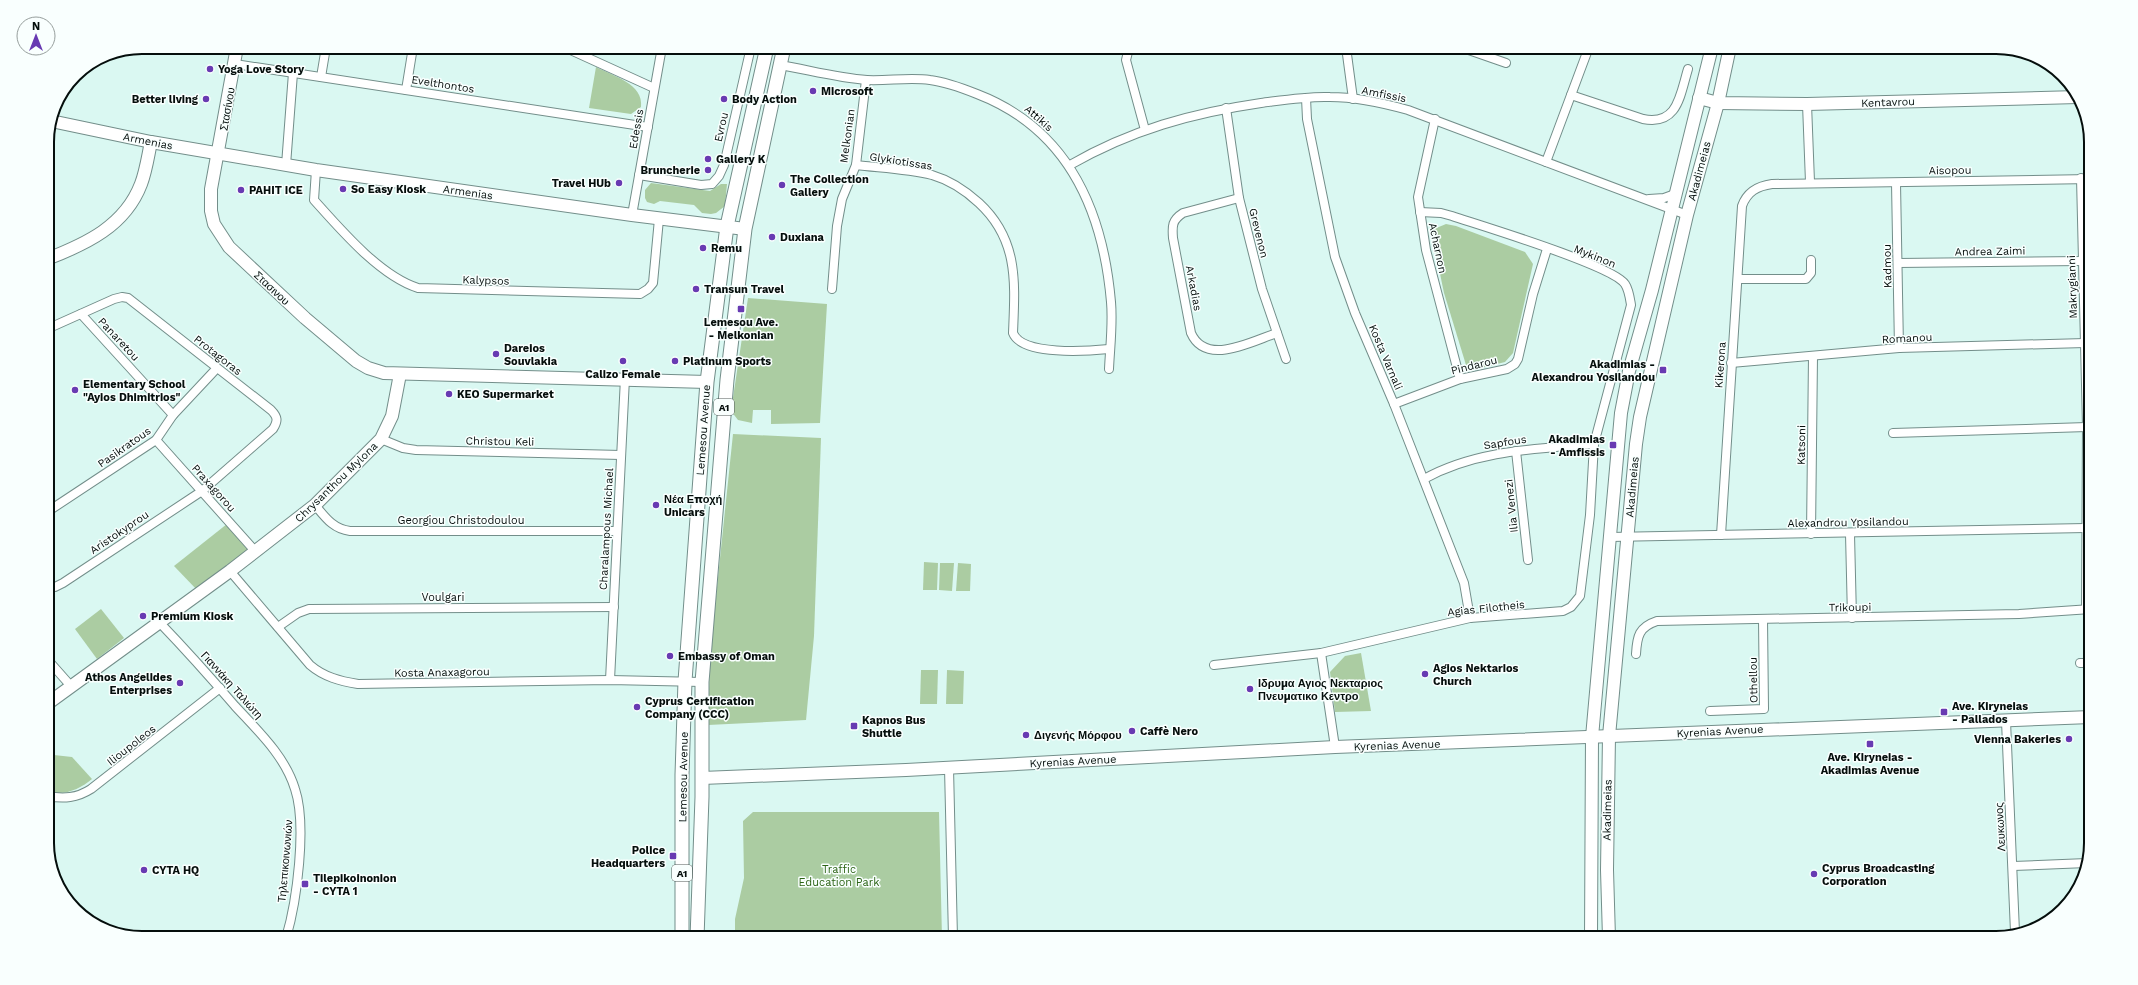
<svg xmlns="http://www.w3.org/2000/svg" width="2138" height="985" font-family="'Work Sans',sans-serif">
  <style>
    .green { fill: #abcca2 }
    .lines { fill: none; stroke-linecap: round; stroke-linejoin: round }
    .street-casing { stroke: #738e8a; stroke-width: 10 }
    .secondary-casing { stroke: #738e8a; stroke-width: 14 }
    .primary-casing { stroke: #738e8a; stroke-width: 15 }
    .street { stroke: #fff; stroke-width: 8 }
    .secondary { stroke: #fff; stroke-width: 12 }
    .primary { stroke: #fff; stroke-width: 13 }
    .poi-dot { fill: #683ab2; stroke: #f9fffe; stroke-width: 1.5 }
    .labels { text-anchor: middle; stroke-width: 3; stroke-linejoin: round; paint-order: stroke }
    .shield { fill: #f9fffe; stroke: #4e5655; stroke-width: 1 }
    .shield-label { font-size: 10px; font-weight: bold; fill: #050e0c }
    .poi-label { font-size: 11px; font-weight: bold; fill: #050e0c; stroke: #f9fffe; text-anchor: start }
    .street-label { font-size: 11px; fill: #050e0c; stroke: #f9fffe }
    .park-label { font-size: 11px; fill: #2c6415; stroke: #f9fffe }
    .rim { fill: none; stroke: #050e0c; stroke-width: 2 }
  </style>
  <rect width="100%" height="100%" fill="#daf8f2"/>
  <g class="green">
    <path d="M596 67C613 76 644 84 641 107L631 114 589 108Z"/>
    <path d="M651 183 710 191 721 184H727L725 206 716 213 711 214 702 213 694 205 660 201 654 204 647 202 645 198V190Z"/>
    <path d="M1446 224 1456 226 1525 252 1533 264 1513 353 1505 362 1477 369 1466 365 1444 293 1432 235 1434 229Z"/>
    <path d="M748 298 827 304 820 423 771 424V410H753L752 423 738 420 731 411Z"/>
    <path d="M733 434 821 438 814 636 806 720 708 725 710 654Z"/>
    <path d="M227 524 251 550 198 591 174 566Z"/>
    <path d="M924 562 938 563 937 590H923Z"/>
    <path d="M940 563H954L952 591 939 590Z"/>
    <path d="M958 563 971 564 970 591H956Z"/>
    <path d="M101 609 124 638 97 659 75 629Z"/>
    <path d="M1361 653 1371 711 1335 712 1330 672 1345 656Z"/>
    <path d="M921 670H938L937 704H920Z"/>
    <path d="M947 670 964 671 963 704H946Z"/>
    <path d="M54 755 72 757 92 779C80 789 63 797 47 791V759Z"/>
    <path d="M753 812H939L942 938H735V919L744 878 743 821Z"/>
  </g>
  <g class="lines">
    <defs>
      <g id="street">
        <path d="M564 47 654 88"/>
        <path d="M1132 47 1128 52 1126 60 1145 130"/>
        <path d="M1346 47 1353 99"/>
        <path d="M1460 47 1506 63"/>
        <path d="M133 49 142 50 143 47"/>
        <path d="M235 64 648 127"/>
        <path d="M780 65C809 70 838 78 867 80 888 81 910 77 930 80 946 82 962 88 977 94 1068 129 1103 210 1111 302 1113 324 1110 347 1109 369"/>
        <path d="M321 77 326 47"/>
        <path d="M406 90 413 47"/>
        <path d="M1571 95 1643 119C1678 126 1680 95 1688 69"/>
        <path d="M1306 98 1307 119 1335 257 1355 313 1394 404 1464 583 1470 618"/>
        <path d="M1807 104 1810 182"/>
        <path d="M1226 108 1239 198 1262 289 1286 359"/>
        <path d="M1435 119 1418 197 1426 250 1460 379"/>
        <path d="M1546 162 1589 47"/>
        <path d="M286 165 293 73"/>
        <path d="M856 165C881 168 907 169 932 175 949 180 966 191 979 203 1019 240 1015 283 1013 333 1022 356 1088 351 1109 349"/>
        <path d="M1070 165C1131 130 1192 113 1261 103 1284 100 1308 96 1330 97 1357 97 1383 103 1408 110L1687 215"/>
        <path d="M316 170 314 200C341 230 380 276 418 288L640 294 648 289 653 283 659 219"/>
        <path d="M639 175 701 185 712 184 719 176 724 165 751 47"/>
        <path d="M2081 178 2087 427 2086 610"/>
        <path d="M1896 183 1899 348"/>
        <path d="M1239 198 1183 213C1172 220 1172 226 1173 238L1191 333C1206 367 1252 341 1277 333"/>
        <path d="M1649 199 1664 198 1675 194"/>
        <path d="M632 215 662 47"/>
        <path d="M1898 263 2082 261"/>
        <path d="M1738 279H1806L1811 273V260"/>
        <path d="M832 289 837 226 842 199 856 165 866 80"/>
        <path d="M81 314 173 415"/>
        <path d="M47 329 114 299 122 297 128 298 271 410C278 417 278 421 273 429L202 491 63 583 55 587 47 586"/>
        <path d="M1731 363 1899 348 2085 343"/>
        <path d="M1394 404 1460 379 1507 369 1515 364 1518 359 1533 294 1547 249"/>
        <path d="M1893 433 2087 427"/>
        <path d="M381 439 403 448 416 450 621 455"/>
        <path d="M156 440 255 551"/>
        <path d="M1516 451 1528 560"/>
        <path d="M1424 479C1476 450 1536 449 1594 444"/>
        <path d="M315 505C325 517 333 529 350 531H617"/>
        <path d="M47 512 156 440 173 415 217 368"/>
        <path d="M1811 534 1813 356"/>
        <path d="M1850 534 1852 618"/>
        <path d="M1721 535 1742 206C1747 192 1757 186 1772 184L2091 179"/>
        <path d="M1610 537 2086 528"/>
        <path d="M230 571 310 665C324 677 340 681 358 684L610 680 702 682"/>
        <path d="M160 623C186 650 211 678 235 706 258 731 285 756 295 789 307 825 297 901 286 938"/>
        <path d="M278 627 298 613 309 609 614 607"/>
        <path d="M1321 653 1335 747"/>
        <path d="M1636 654C1637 636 1639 627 1657 621L2019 614 2091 609"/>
        <path d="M47 659 70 685"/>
        <path d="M2080 663H2091"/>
        <path d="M1214 665 1321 653 1470 618 1563 611 1571 607 1580 596 1590 515 1594 444 1631 305C1630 299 1629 290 1625 284 1612 265 1482 226 1452 216L1441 213 1420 212"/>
        <path d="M610 680 625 378"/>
        <path d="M1710 711 1764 709 1763 619"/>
        <path d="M2006 721 2015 932"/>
        <path d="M949 768 953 938"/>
        <path d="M47 796C64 799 77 798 91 789L220 688"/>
        <path d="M2013 866 2087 863"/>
      </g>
      <g id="secondary">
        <path d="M237 47 211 189V211L214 224 229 247 305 318 356 361 368 368 384 373 707 382"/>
        <path d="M1699 98 1718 103 1807 104 2078 97"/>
        <path d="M51 121 151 142 316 170 632 215 745 229"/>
        <path d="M47 259C86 244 125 226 141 184 146 171 148 156 151 142"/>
        <path d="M47 704 230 571 315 505 381 439 392 416 400 374"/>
        <path d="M702 778 906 770 1335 747 2091 717"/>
        <path d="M1591 938 1592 737 1621 413 1629 371 1652 290 1712 47"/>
        <path d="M1609 938 1607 870 1609 736 1636 444 1640 417 1687 215 1718 103 1730 47"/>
      </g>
      <g id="primary">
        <path d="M682 938V775L685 681 707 382 727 226 767 47"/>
        <path d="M697 938 702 797V682L727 380 745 229 784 47"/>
      </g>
    </defs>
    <use href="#street" class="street-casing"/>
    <use href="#secondary" class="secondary-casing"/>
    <use href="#primary" class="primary-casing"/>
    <use href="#street" class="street"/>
    <use href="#secondary" class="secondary"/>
    <use href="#primary" class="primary"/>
  </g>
  <g class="poi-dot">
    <circle cx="210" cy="69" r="4"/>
    <circle cx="813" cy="91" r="4"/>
    <circle cx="206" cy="99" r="4"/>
    <circle cx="724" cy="99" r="4"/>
    <circle cx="708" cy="159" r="4"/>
    <circle cx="708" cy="170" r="4"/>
    <circle cx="619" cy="183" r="4"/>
    <circle cx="782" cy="185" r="4"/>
    <circle cx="343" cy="189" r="4"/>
    <circle cx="241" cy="190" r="4"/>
    <circle cx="772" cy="237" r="4"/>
    <circle cx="703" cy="248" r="4"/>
    <circle cx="696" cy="289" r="4"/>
    <rect x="737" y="305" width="8" height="8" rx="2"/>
    <circle cx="496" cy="354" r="4"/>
    <circle cx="623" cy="361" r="4"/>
    <circle cx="675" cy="361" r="4"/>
    <rect x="1659" y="366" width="8" height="8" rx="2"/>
    <circle cx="75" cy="390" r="4"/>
    <circle cx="449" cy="394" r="4"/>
    <rect x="1609" y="441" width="8" height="8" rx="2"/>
    <circle cx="656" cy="505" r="4"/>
    <circle cx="143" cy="616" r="4"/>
    <circle cx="670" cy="656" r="4"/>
    <circle cx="1425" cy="674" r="4"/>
    <circle cx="180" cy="683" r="4"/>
    <circle cx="1250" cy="689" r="4"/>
    <circle cx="637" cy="707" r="4"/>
    <rect x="1940" y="708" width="8" height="8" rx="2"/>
    <rect x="850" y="722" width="8" height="8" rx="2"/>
    <circle cx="1132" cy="731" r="4"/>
    <circle cx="1026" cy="735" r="4"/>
    <circle cx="2069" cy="739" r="4"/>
    <rect x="1866" y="740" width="8" height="8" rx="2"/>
    <rect x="669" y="852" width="8" height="8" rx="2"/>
    <circle cx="144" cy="870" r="4"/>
    <circle cx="1814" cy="874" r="4"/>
    <rect x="301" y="880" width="8" height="8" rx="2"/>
  </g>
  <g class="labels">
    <g class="shield">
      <rect x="714" y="399" width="20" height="16" rx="3"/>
      <rect x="672" y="865" width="20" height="16" rx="3"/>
    </g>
    <g class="shield-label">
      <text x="724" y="411">A1</text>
      <text x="682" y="877">A1</text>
    </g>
    <g class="poi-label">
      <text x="218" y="73">Yoga Love Story</text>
      <text x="821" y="95">Microsoft</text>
      <text x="198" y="103" text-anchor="end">Better living</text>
      <text x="732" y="103">Body Action</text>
      <text x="716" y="163">Gallery K</text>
      <text x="700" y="174" text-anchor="end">Bruncherie</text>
      <text x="790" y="183">The Collection<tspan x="790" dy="13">Gallery</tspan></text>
      <text x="611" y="187" text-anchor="end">Travel HUb</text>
      <text x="351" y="193">So Easy Kiosk</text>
      <text x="249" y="194">PAHIT ICE</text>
      <text x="780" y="241">Duxiana</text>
      <text x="711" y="252">Remu</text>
      <text x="704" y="293">Transun Travel</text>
      <text x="741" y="326" text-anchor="middle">Lemesou Ave.<tspan x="741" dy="13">- Melkonian</tspan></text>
      <text x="504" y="352">Dareios<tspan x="504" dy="13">Souvlakia</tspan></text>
      <text x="683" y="365">Platinum Sports</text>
      <text x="1655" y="368" text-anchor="end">Akadimias -<tspan x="1655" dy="13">Alexandrou Yosilandou</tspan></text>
      <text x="623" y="378" text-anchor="middle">Calizo Female</text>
      <text x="83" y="388">Elementary School<tspan x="83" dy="13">"Ayios Dhimitrios"</tspan></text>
      <text x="457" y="398">KEO Supermarket</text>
      <text x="1605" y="443" text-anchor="end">Akadimias<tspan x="1605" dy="13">- Amfissis</tspan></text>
      <text x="664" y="503">Νέα Εποχή<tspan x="664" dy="13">Unicars</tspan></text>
      <text x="151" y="620">Premium Kiosk</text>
      <text x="678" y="660">Embassy of Oman</text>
      <text x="1433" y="672">Agios Nektarios<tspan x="1433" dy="13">Church</tspan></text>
      <text x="172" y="681" text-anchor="end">Athos Angelides<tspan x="172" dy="13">Enterprises</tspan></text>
      <text x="1258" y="687">Ιδρυμα Αγιος Νεκταριος<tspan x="1258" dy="13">Πνευματικο Κεντρο</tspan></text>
      <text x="645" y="705">Cyprus Certification<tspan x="645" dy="13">Company (CCC)</tspan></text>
      <text x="1952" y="710">Ave. Kiryneias<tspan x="1952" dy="13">- Pallados</tspan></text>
      <text x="862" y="724">Kapnos Bus<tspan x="862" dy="13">Shuttle</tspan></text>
      <text x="1140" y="735">Caffè Nero</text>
      <text x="1034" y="739">Διγενής Μόρφου</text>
      <text x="2061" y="743" text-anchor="end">Vienna Bakeries</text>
      <text x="1870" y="761" text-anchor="middle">Ave. Kiryneias -<tspan x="1870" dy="13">Akadimias Avenue</tspan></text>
      <text x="665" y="854" text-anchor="end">Police<tspan x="665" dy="13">Headquarters</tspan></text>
      <text x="1822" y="872">Cyprus Broadcasting<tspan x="1822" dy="13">Corporation</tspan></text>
      <text x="152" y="874">CYTA HQ</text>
      <text x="313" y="882">Tilepikoinonion<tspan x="313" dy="13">- CYTA 1</tspan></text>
    </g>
    <g class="street-label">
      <text transform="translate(443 84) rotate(9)" y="4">Evelthontos</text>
      <text transform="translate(1384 94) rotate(11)" y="4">Amfissis</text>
      <text transform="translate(1888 102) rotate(-2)" y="4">Kentavrou</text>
      <text transform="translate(227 109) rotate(-80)" y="4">Στασίνου</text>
      <text transform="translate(1039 118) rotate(41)" y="4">Attikis</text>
      <text transform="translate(721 127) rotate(-77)" y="4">Evrou</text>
      <text transform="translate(636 129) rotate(-80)" y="4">Edessis</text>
      <text transform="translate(847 136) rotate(-82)" y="4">Melkonian</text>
      <text transform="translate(148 141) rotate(11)" y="4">Armenias</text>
      <text transform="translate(901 161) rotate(9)" y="4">Glykiotissas</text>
      <text transform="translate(1950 170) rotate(-1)" y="4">Aisopou</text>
      <text transform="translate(1699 171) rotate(-75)" y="4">Akadimeias</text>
      <text transform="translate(468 192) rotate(8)" y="4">Armenias</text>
      <text transform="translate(1259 233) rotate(76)" y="4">Grevenon</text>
      <text transform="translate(1438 248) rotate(78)" y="4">Acharnon</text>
      <text transform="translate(1990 251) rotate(-1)" y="4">Andrea Zaimi</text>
      <text transform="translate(1595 256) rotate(22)" y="4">Mykinon</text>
      <text transform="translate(1887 266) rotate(-91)" y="4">Kadmou</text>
      <text transform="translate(486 280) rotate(2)" y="4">Kalypsos</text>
      <text transform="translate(2072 287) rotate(-92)" y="4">Makrygianni</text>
      <text transform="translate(272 288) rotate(43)" y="4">Στασινου</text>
      <text transform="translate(1194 288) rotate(79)" y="4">Arkadias</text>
      <text transform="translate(1907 338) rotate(-3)" y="4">Romanou</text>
      <text transform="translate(119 339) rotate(47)" y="4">Panaretou</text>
      <text transform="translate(218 355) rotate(38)" y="4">Protagoras</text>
      <text transform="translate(1386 357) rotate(67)" y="4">Kosta Varnali</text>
      <text transform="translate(1474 365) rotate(-14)" y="4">Pindarou</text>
      <text transform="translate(1720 365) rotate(-86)" y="4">Kikerona</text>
      <text transform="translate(703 430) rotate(-86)" y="4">Lemesou Avenue</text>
      <text transform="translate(500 441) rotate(1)" y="4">Christou Keli</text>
      <text transform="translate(1505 442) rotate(-9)" y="4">Sapfous</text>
      <text transform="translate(1801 445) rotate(-89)" y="4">Katsoni</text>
      <text transform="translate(124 447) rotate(-35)" y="4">Pasikratous</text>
      <text transform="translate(336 482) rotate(-44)" y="4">Chrysanthou Mylona</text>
      <text transform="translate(1632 487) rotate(-85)" y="4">Akadimeias</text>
      <text transform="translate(214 488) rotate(48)" y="4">Praxagorou</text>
      <text transform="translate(1511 506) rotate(-96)" y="4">Ilia Venezi</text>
      <text x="461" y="524">Georgiou Christodoulou</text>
      <text transform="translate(1848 522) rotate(-1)" y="4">Alexandrou Ypsilandou</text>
      <text transform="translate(606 529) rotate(-87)" y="4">Charalampous Michael</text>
      <text transform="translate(119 532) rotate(-34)" y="4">Aristokyprou</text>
      <text x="443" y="601">Voulgari</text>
      <text transform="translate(1850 607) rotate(-1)" y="4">Trikoupi</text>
      <text transform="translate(1486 608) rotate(-6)" y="4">Agias Filotheis</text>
      <text transform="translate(442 672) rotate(-1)" y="4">Kosta Anaxagorou</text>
      <text transform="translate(1753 680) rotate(-91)" y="4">Othellou</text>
      <text transform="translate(232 685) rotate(48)" y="4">Γιαννάκη Ταλιώτη</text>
      <text transform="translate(1720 731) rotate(-3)" y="4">Kyrenias Avenue</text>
      <text transform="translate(131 745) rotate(-38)" y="4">Ilioupoleos</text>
      <text transform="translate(1397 745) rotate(-2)" y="4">Kyrenias Avenue</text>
      <text transform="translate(1073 761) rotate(-3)" y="4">Kyrenias Avenue</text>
      <text transform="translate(683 777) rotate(-89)" y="4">Lemesou Avenue</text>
      <text transform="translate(1607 810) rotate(-89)" y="4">Akadimeias</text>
      <text transform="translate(2000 827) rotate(-93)" y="4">Λευκωνος</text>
      <text transform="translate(285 861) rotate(-85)" y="4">Τηλεπικοινωνιών</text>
    </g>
    <g class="park-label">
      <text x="839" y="873">Traffic<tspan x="839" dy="13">Education Park</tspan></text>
    </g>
  </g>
  <path d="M0 0H2138V985H0ZM142 54H1996A88 88 0 0 1 2084 142V843A88 88 0 0 1 1996 931H142A88 88 0 0 1 54 843V142A88 88 0 0 1 142 54Z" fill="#f9fffe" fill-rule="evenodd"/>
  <path class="rim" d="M142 54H1996A88 88 0 0 1 2084 142V843A88 88 0 0 1 1996 931H142A88 88 0 0 1 54 843V142A88 88 0 0 1 142 54Z"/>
  <g transform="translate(36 36)"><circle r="19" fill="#f9fffe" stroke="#979f9d"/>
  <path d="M0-3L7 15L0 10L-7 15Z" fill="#683ab2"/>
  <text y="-6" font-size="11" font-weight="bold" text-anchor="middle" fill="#050e0c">N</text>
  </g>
</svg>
